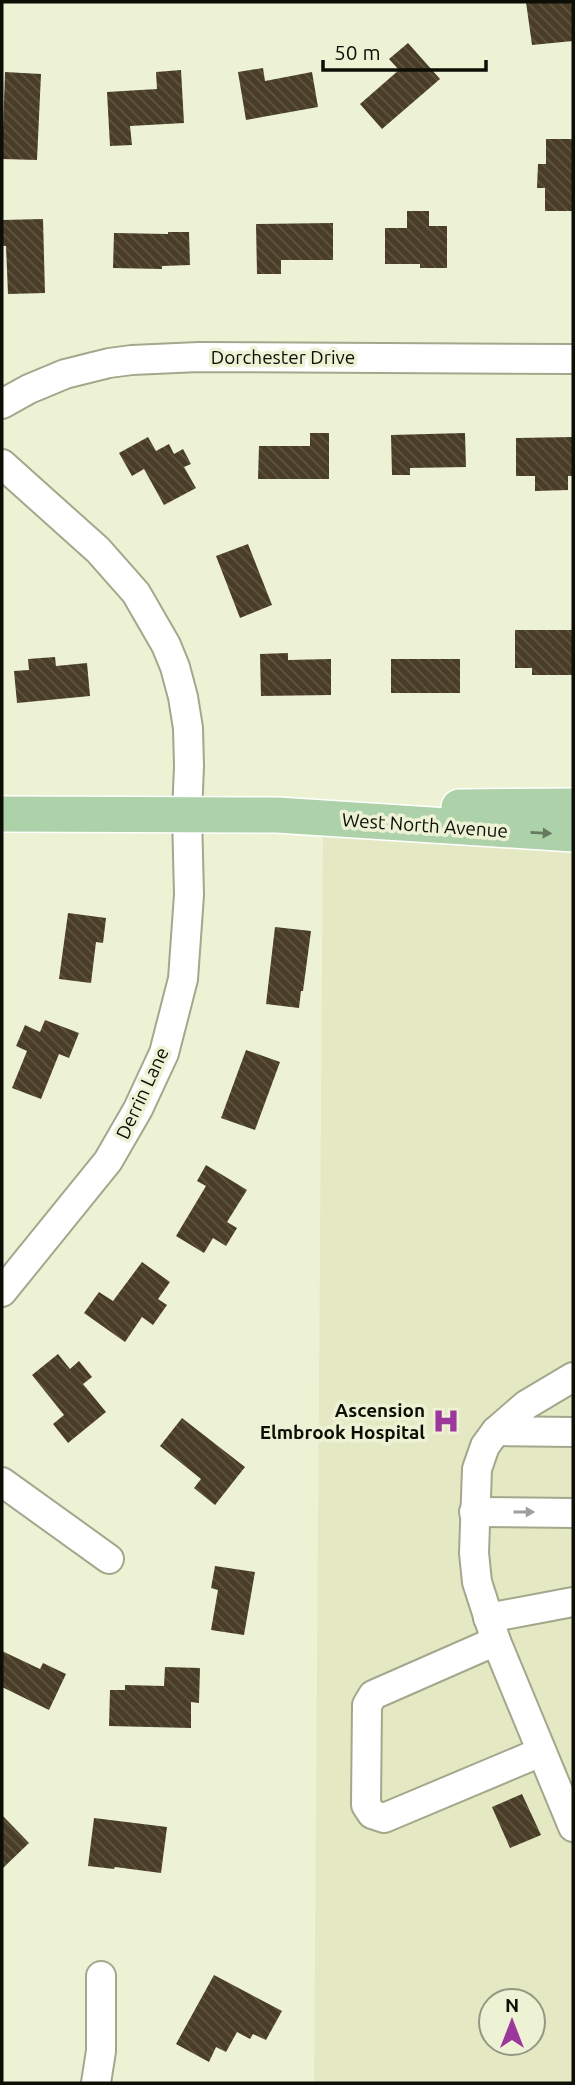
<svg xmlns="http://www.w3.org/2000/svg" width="575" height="2085" font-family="Ubuntu,sans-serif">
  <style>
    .built { fill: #e4e9c4; fill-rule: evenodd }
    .building { fill: url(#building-back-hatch) }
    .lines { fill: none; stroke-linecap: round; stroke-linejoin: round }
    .minor-casing { stroke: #a3a78b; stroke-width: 32 }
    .major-casing { stroke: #fff; stroke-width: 38 }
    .minor { stroke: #fff; stroke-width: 28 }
    .major { stroke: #add2a9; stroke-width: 35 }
    .oneway { fill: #657a5f }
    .oneway2 { fill: #9e9f9b }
    .labels { text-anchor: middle; stroke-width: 7; stroke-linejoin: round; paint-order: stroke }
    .street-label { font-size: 19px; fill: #0d0e05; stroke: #eef2d5 }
    .poi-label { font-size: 19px; font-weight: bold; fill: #0d0e05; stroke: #eef2d5; text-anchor: end }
  </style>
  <defs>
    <pattern id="building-back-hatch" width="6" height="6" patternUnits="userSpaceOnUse" patternTransform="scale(1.75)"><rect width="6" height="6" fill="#493d27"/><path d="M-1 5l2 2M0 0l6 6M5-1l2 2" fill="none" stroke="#5f5543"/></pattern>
  </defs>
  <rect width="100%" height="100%" fill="#eef2d5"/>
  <path class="built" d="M323 825 573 840V2083H314ZM491 2001H533V2043H491Z"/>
  <g class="building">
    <path d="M526 2H573V41L532 45Z"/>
    <path d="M408 43 440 79 382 129 360 104 399 70 389 59Z"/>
    <path d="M263 68 265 81 312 72 318 107 246 120 238 72Z"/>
    <path d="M181 70 184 123 130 126 132 145 110 146 107 92 157 89 156 72Z"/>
    <path d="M5 72 41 74 37 160 2 159Z"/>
    <path d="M546 139H573V211H545V188H537L538 164H546Z"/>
    <path d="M407 211H429V226H447V268H420V264H385V228H407Z"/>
    <path d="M43 219 45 293 8 294 6 246H2V220Z"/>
    <path d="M333 223V260H281V274H257L256 224Z"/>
    <path d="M168 232H189L190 265 162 266V269L113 268 114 233 168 234Z"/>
    <path d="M310 433H329V479H258L259 446H310Z"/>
    <path d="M465 433 466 467 410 468V475H392L391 435Z"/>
    <path d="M148 437 156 451 169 444 174 454 183 449 191 464 184 467 196 488 164 505 144 469 132 476 119 453Z"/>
    <path d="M573 437V476H568V490L535 491V476H516V438Z"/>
    <path d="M248 544 272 605 240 618 216 556Z"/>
    <path d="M515 630H573V675H532V668H515Z"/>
    <path d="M288 653V660L331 659V695L261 696 260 654Z"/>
    <path d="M55 657 56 666 87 663 90 696 17 703 14 671 29 670 28 659Z"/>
    <rect x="391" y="659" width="69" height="34"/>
    <path d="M68 913 106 918 103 943 96 942 91 983 59 979Z"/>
    <path d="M275 927 311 931 303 991H301L299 1008 266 1004Z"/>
    <path d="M45 1020 79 1033 69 1058 59 1054 41 1099 12 1088 27 1051 16 1046 25 1025 40 1032Z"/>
    <path d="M246 1050 280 1062 255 1130 221 1118Z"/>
    <path d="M206 1165 247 1190 227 1222 237 1228 226 1246 213 1238 204 1253 176 1236 206 1186 197 1181Z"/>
    <path d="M142 1262 170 1282 158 1299 167 1305 153 1325 142 1317 125 1342 84 1313 99 1292 113 1301Z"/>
    <path d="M58 1354 70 1369 79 1361 92 1377 83 1384 106 1412 68 1443 53 1424 64 1415 32 1375Z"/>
    <path d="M182 1418 245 1467 215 1505 194 1488 201 1479 160 1446Z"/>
    <path d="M215 1566 255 1572 244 1635 211 1630 218 1590 211 1588Z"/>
    <path d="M2 1651 40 1669 43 1663 66 1674 49 1710 2 1687Z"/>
    <path d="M165 1667 200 1668 199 1703 191 1702V1728L109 1726 110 1690H125V1685L164 1686Z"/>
    <path d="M522 1794 541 1835 510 1848 492 1807Z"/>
    <path d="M2 1815 29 1843 2 1869Z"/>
    <path d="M94 1818 167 1827 161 1873 115 1867 114 1869 88 1866Z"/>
    <path d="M214 1975 282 2011 266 2040 253 2034 250 2039 237 2032 226 2052 216 2047 209 2062 176 2044Z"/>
  </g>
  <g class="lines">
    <defs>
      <g id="minor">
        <path d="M2 404 29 389 65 374 109 363 132 360 199 357 573 359"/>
        <path d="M2 464 98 550 136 593 166 645 175 667 183 697 188 728 189 766 187 814 189 895 183 979 164 1053 138 1109 108 1161 2 1292"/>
        <path d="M573 1377 526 1405 496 1431 485 1446 477 1469 474 1553 477 1582 496 1641 573 1827"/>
        <path d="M496 1431 573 1432"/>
        <path d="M2 1482 109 1559"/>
        <path d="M474 1512 573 1513"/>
        <path d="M488 1618 573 1602"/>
        <path d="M496 1641 373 1695 367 1705 366 1805 372 1814 384 1818 541 1752"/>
        <path d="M96 2083 101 2051V1976"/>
      </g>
      <g id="major">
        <path d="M459 807 573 806"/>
        <path d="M2 814 277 815 573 834"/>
      </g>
    </defs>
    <use href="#minor" class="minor-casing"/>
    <use href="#major" class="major-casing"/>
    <use href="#minor" class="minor"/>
    <use href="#major" class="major"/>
  </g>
  <defs><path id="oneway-solid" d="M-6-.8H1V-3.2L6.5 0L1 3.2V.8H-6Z" transform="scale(1.75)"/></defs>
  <use class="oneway" href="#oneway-solid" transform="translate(541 833) rotate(3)"/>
  <use class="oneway2" href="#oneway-solid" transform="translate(524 1512)"/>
  <defs>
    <symbol id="hospital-bare" viewBox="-9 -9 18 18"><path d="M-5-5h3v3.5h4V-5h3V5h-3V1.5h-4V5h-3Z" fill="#9c379c" stroke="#eef2d5" stroke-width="2.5" paint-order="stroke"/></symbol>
  </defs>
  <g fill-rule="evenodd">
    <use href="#hospital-bare" x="427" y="1402" width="38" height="38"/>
  </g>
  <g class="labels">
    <g class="street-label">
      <text x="283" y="364">Dorchester Drive</text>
      <text transform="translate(425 825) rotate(4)" y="7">West North Avenue</text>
      <text transform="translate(142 1093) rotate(-65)" y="7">Derrin Lane</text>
    </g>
    <g class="poi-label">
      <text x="425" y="1417">Ascension<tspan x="425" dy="22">Elmbrook Hospital</tspan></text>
    </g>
  </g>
  <rect width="575" height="2085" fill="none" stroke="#0d0e05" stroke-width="7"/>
  <g transform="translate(512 2022)"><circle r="33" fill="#eef2d5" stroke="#949782" stroke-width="2"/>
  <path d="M0-5L12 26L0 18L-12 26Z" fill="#9c379c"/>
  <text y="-10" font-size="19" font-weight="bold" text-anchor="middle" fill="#0d0e05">N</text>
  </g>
  <path d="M323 60v10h163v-10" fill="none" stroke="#0d0e05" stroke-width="3.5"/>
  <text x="334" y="60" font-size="21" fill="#0d0e05" stroke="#eef2d5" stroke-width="5" paint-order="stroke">50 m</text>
</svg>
